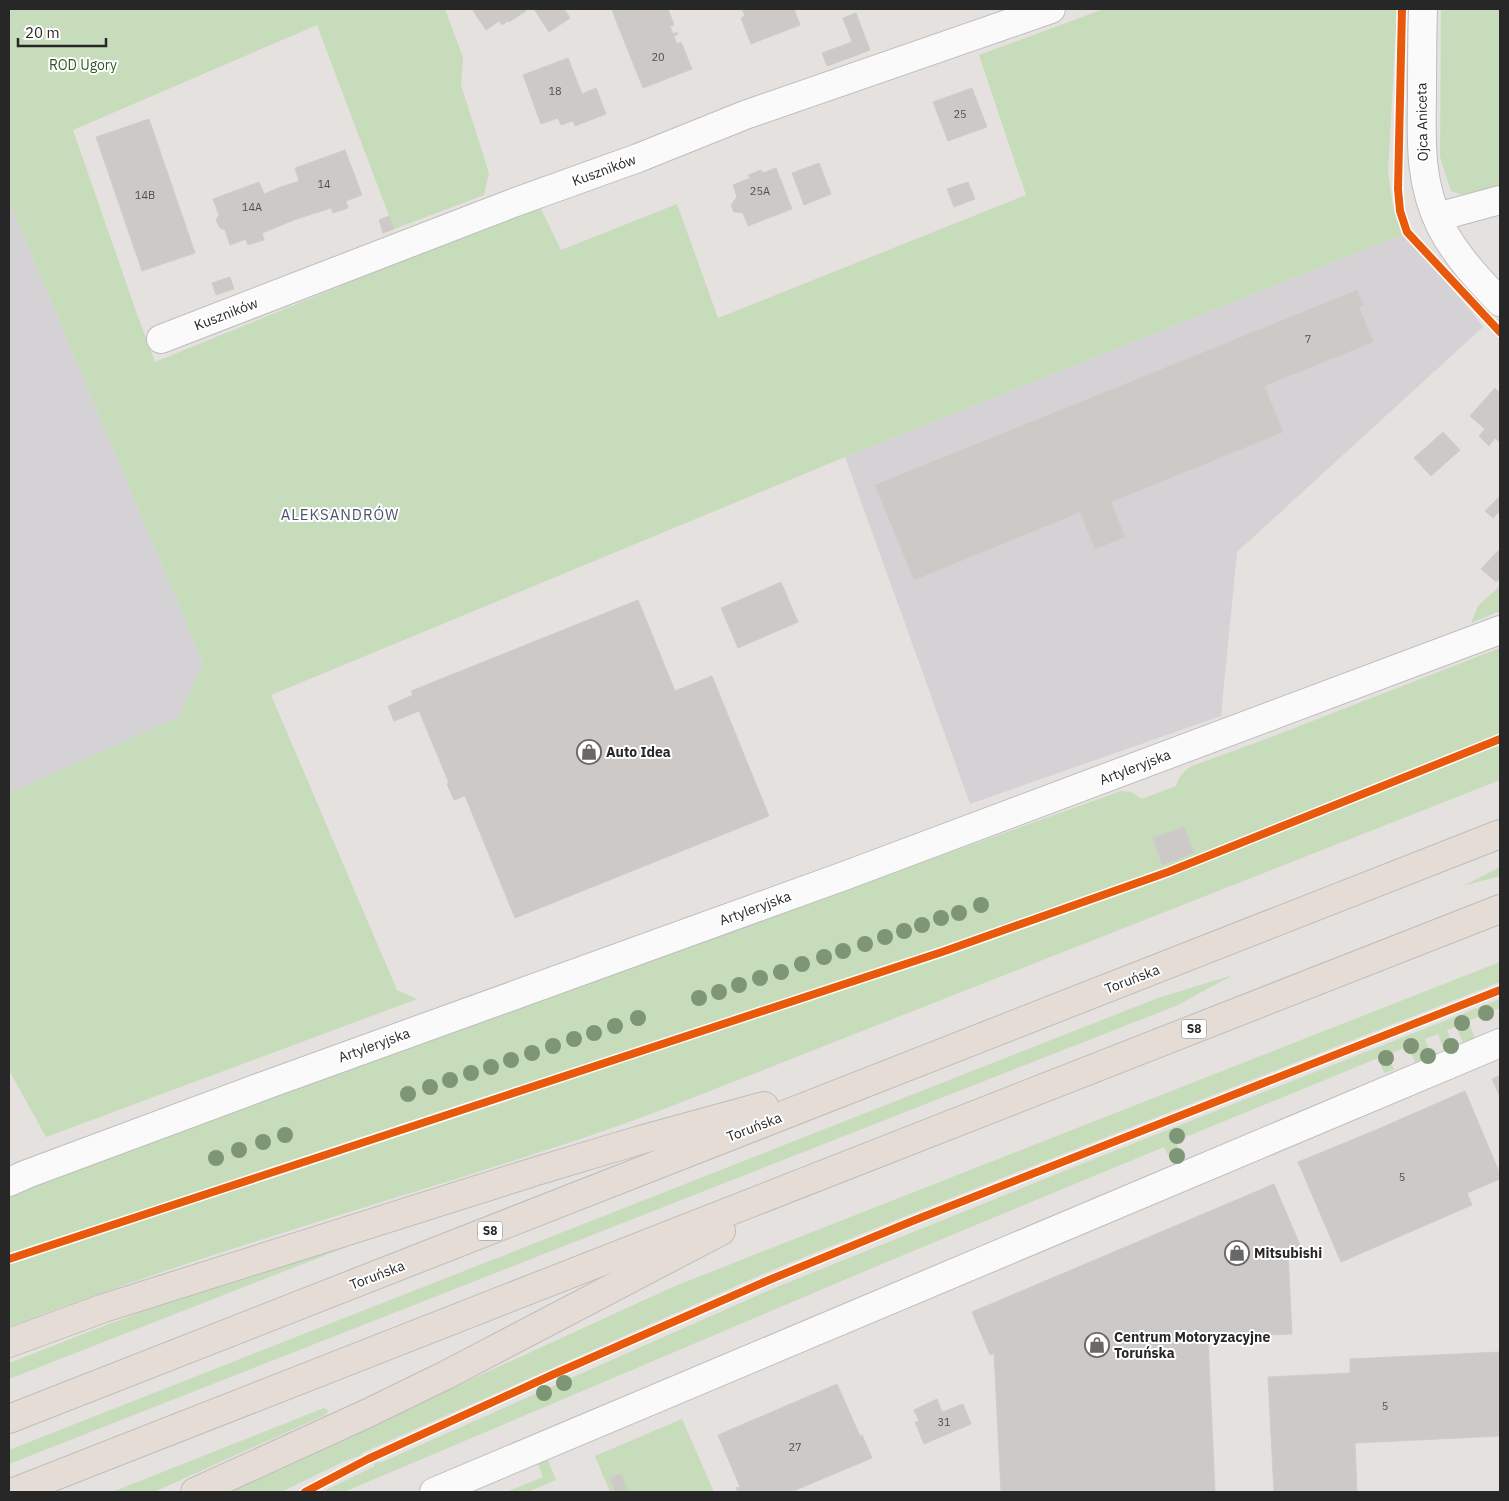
<svg xmlns="http://www.w3.org/2000/svg" width="1509" height="1501" font-family="'IBM Plex Sans',sans-serif">
  <style>
    .industrial { fill: #d5d2d5 }
    .green { fill: #c7dcba }
    .building { fill: #ccc9c7; stroke: #cfcdca }
    .lines { fill: none; stroke-linecap: round; stroke-linejoin: round }
    .minor-casing { stroke: #bebdbe; stroke-width: 30 }
    .highway-casing { stroke: #bebdbc; stroke-width: 30 }
    .path { stroke: #c2c1c1; stroke-width: 3; stroke-dasharray: 4 2.5; stroke-linecap: butt }
    .minor { stroke: #fbfafa; stroke-width: 28 }
    .highway { stroke: #e5dcd5; stroke-width: 28 }
    .cycleway-casing { stroke: #fff; stroke-width: 11 }
    .cycleway { stroke: #e8590c; stroke-width: 8 }
    .tree { fill: #7f9676 }
    .labels { text-anchor: middle; stroke-width: 4; stroke-linejoin: round; paint-order: stroke }
    .number-label { font-size: 11px; fill: #515050 }
    .shield { fill: #fff; stroke: #686868; stroke-width: 1 }
    .shield-label { font-size: 12px; font-weight: bold; fill: #272727 }
    .park-label { font-size: 14px; fill: #2c5921; stroke: #fff }
    .street-label { font-size: 14px; fill: #272727; stroke: #fff }
    .poi-label { font-size: 14px; font-weight: bold; fill: #272727; stroke: #fff; text-anchor: start }
    .neighbourhood-label { font-size: 15px; letter-spacing: 1px; fill: #4d5371; stroke: #fff }
  </style>
  <rect width="100%" height="100%" fill="#e4e1de"/>
  <g class="industrial">
    <path d="M9 201 203 663 180 717 9 793Z"/>
    <path d="M1404 234 1471 311 1483 327 1237 552 1221 716 970 804 845 457Z"/>
  </g>
  <g class="green">
    <path d="M9 9H445L463 58 461 85 489 173 484 195 394 229 317 25 73 130 138 317 155 362 539 205 561 250 677 204 718 318 1026 195 979 55 1104 9H1397L1388 172 1393 206 1404 234 845 457 271 695 397 990 417 999 46 1137 9 1070V793L179 717 203 663 9 201Z"/>
    <path d="M1441 9H1500V187L1466 196 1451 191 1440 157Z"/>
    <path d="M1500 586V611L1471 623 1478 606Z"/>
    <path d="M1500 648V734L1166 869 940 948 9 1254V1196L13 1194 423 1042 1121 791 1131 792 1142 799 1176 786C1179 777 1183 771 1192 766L1269 738Z"/>
    <path d="M1500 743V780L664 1109C594 1136 524 1157 453 1180 304 1226 154 1271 9 1327V1263L943 956 1170 876Z"/>
    <path d="M1500 867V876L1463 886Z"/>
    <path d="M1500 962V982L913 1213 765 1273 362 1453 360 1456 347 1460 281 1492H225L675 1286Z"/>
    <path d="M1233 975 1178 1005 9 1464V1450L1158 998Z"/>
    <path d="M1500 999V1008L1468 1021 1476 1040 1464 1045 1456 1027 1447 1030 1454 1049 1445 1053 1438 1034 1425 1039 1433 1058 1416 1064 1408 1046 1388 1055 1394 1070 1384 1073 1378 1058 1176 1141 1181 1157 1177 1164 1171 1161 1164 1147 889 1261 344 1492H322L373 1467 375 1463 382 1462 772 1289 1089 1161Z"/>
    <path d="M359 1241V1242L9 1379V1363C64 1342 119 1319 175 1300 236 1279 298 1260 359 1241Z"/>
    <path d="M324 1408 328 1410 327 1414 154 1492H112Z"/>
    <path d="M682 1419 714 1492H610L595 1456Z"/>
    <path d="M547 1458 556 1480 528 1492H506L543 1477 536 1459Z"/>
  </g>
  <g class="building">
    <path d="M472 9H526L525 10 526 11 509 22 508 21 502 25 499 21 486 30Z"/>
    <path d="M534 9H564L570 18 549 32Z"/>
    <path d="M612 9H639L615 18Z"/>
    <path d="M639 9H668L674 25 670 26 673 34 677 32 678 34 674 36 677 44 681 42 692 69 643 88 615 18Z"/>
    <path d="M742 9H794L800 25 751 44 741 18 745 16Z"/>
    <path d="M856 13 870 50 857 55 843 18Z"/>
    <path d="M852 42 857 55 827 66 822 53Z"/>
    <path d="M568 58 582 94 596 88 606 114 575 126 573 121 561 125 558 118 541 124 523 75Z"/>
    <path d="M972 88 987 127 948 141 933 102Z"/>
    <path d="M149 119 195 253 142 271 96 137Z"/>
    <path d="M345 150 362 195 346 201 348 208 333 213 331 208 294 220 281 187 299 181 295 168Z"/>
    <path d="M819 163 831 194 804 205 792 173Z"/>
    <path d="M776 168 792 209 748 226 743 213 734 212 731 205 737 197 733 185 750 178 748 175 761 170 763 173Z"/>
    <path d="M259 182 264 194 281 187 294 220 262 233 264 240 248 245 246 239 230 245 225 230 220 228 216 220 219 215 213 199Z"/>
    <path d="M968 182 975 199 954 207 947 189Z"/>
    <path d="M389 216 394 229 383 233 379 220Z"/>
    <path d="M230 277 234 289 216 295 212 283Z"/>
    <path d="M1357 290 1363 305 1359 307 1373 342 1264 386 1244 336Z"/>
    <path d="M1244 336 1283 432 1111 502 1125 537 1095 549 1080 512 914 580 875 485Z"/>
    <path d="M1495 388 1500 393V443L1495 438 1489 446 1479 436 1485 429 1470 416Z"/>
    <path d="M1443 432 1460 450 1431 476 1414 458Z"/>
    <path d="M1500 496V511L1493 518 1485 511Z"/>
    <path d="M1500 549V578L1496 582 1481 569Z"/>
    <path d="M781 582 798 622 738 648 721 608Z"/>
    <path d="M638 600 675 691 712 676 769 816 515 918 465 796 454 800 447 784 449 783 419 711 394 721 388 706 413 695 411 691Z"/>
    <path d="M1184 827 1194 853 1162 865 1153 838Z"/>
    <path d="M1500 1075V1097L1492 1079Z"/>
    <path d="M1465 1091 1500 1174V1179L1467 1193 1472 1205 1341 1262 1298 1162 1376 1130Z"/>
    <path d="M1274 1184 1300 1245 1288 1251 1292 1334 1208 1338 1215 1492H1001L994 1353 990 1355 972 1312Z"/>
    <path d="M1500 1352V1436L1355 1443 1357 1492H1274L1268 1377 1350 1373V1359Z"/>
    <path d="M837 1384 860 1436 862 1435 872 1458 791 1492H738L736 1488 740 1487 718 1435Z"/>
    <path d="M937 1399 942 1412 963 1404 971 1424 924 1444 915 1422 919 1421 914 1410Z"/>
    <path d="M621 1474 628 1492H615L610 1478Z"/>
  </g>
  <g class="lines">
    <defs>
      <g id="minor">
        <path d="M1423 9C1422 38 1422 67 1422 97 1421 144 1420 184 1441 227 1456 256 1478 279 1500 302"/>
        <path d="M1437 217 1500 200"/>
        <path d="M161 339 513 203 638 158 745 115 1051 9"/>
        <path d="M9 1182 27 1174 266 1085 844 876 1500 630"/>
        <path d="M434 1492 1500 1043"/>
      </g>
      <g id="highway">
        <path d="M9 1343 104 1308 540 1170 640 1140 764 1106"/>
        <path d="M9 1419 1500 834"/>
        <path d="M14 1492 1500 909"/>
        <path d="M195 1492 368 1413 446 1375 721 1231"/>
      </g>
    </defs>
    <use href="#minor" class="minor-casing"/>
    <use href="#highway" class="highway-casing"/>
    <path class="path" d="M1399 203C1400 215 1404 229 1413 238"/>
    <use href="#minor" class="minor"/>
    <use href="#highway" class="highway"/>
    <defs>
      <g id="cycleway">
        <path d="M1402 9 1398 189 1400 211 1407 232 1500 332"/>
        <path d="M9 1259 942 952 1168 872 1500 739"/>
        <path d="M305 1492 368 1459 552 1375 769 1280 915 1220 1500 990"/>
      </g>
    </defs>
    <use href="#cycleway" class="cycleway-casing"/>
    <use href="#cycleway" class="cycleway"/>
  </g>
  <g class="tree">
    <circle cx="981" cy="905" r="8"/>
    <circle cx="959" cy="913" r="8"/>
    <circle cx="941" cy="918" r="8"/>
    <circle cx="922" cy="925" r="8"/>
    <circle cx="904" cy="931" r="8"/>
    <circle cx="885" cy="937" r="8"/>
    <circle cx="865" cy="944" r="8"/>
    <circle cx="843" cy="951" r="8"/>
    <circle cx="824" cy="957" r="8"/>
    <circle cx="802" cy="964" r="8"/>
    <circle cx="781" cy="972" r="8"/>
    <circle cx="760" cy="978" r="8"/>
    <circle cx="739" cy="985" r="8"/>
    <circle cx="719" cy="992" r="8"/>
    <circle cx="699" cy="998" r="8"/>
    <circle cx="1486" cy="1013" r="8"/>
    <circle cx="638" cy="1018" r="8"/>
    <circle cx="1462" cy="1023" r="8"/>
    <circle cx="615" cy="1026" r="8"/>
    <circle cx="594" cy="1033" r="8"/>
    <circle cx="574" cy="1039" r="8"/>
    <circle cx="553" cy="1046" r="8"/>
    <circle cx="1411" cy="1046" r="8"/>
    <circle cx="1451" cy="1046" r="8"/>
    <circle cx="532" cy="1053" r="8"/>
    <circle cx="1428" cy="1056" r="8"/>
    <circle cx="1386" cy="1058" r="8"/>
    <circle cx="511" cy="1060" r="8"/>
    <circle cx="491" cy="1067" r="8"/>
    <circle cx="471" cy="1073" r="8"/>
    <circle cx="450" cy="1080" r="8"/>
    <circle cx="430" cy="1087" r="8"/>
    <circle cx="408" cy="1094" r="8"/>
    <circle cx="285" cy="1135" r="8"/>
    <circle cx="1177" cy="1136" r="8"/>
    <circle cx="263" cy="1142" r="8"/>
    <circle cx="239" cy="1150" r="8"/>
    <circle cx="1177" cy="1156" r="8"/>
    <circle cx="216" cy="1158" r="8"/>
    <circle cx="564" cy="1383" r="8"/>
    <circle cx="544" cy="1393" r="8"/>
  </g>
  <defs>
    <symbol id="shop-ring" viewBox="-11 -11 22 22"><circle r="9.5" fill="#fff" stroke="#696867" stroke-width="1.5"/><path d="M-5-2.5h2.3a2.7 3.5 0 0 1 5.4 0H5L5.5 6h-11ZM-1.5-2.5h3a1.5 2.3 0 0 0-3 0Z" fill="#696867"/></symbol>
  </defs>
  <g fill-rule="evenodd">
    <use href="#shop-ring" x="575" y="738" width="28" height="28"/>
    <use href="#shop-ring" x="1223" y="1239" width="28" height="28"/>
    <use href="#shop-ring" x="1083" y="1331" width="28" height="28"/>
  </g>
  <g class="labels">
    <g class="number-label">
      <text x="658" y="61">20</text>
      <text x="555" y="95">18</text>
      <text x="960" y="118">25</text>
      <text x="324" y="188">14</text>
      <text x="760" y="195">25A</text>
      <text x="145" y="199">14B</text>
      <text x="252" y="211">14A</text>
      <text x="1308" y="343">7</text>
      <text x="1402" y="1181">5</text>
      <text x="1385" y="1410">5</text>
      <text x="944" y="1426">31</text>
      <text x="795" y="1451">27</text>
    </g>
    <g class="shield">
      <rect x="1181.5" y="1019.5" width="25" height="19" rx="4"/>
      <rect x="477.5" y="1221.5" width="25" height="19" rx="4"/>
    </g>
    <g class="shield-label">
      <text x="1194" y="1033">S8</text>
      <text x="490" y="1235">S8</text>
    </g>
    <g class="park-label">
      <text x="83" y="70">ROD Ugory</text>
    </g>
    <g class="street-label">
      <text transform="translate(1422 122) rotate(-91)" y="5">Ojca Aniceta</text>
      <text transform="translate(604 170) rotate(-20)" y="5">Kuszników</text>
      <text transform="translate(226 314) rotate(-21)" y="5">Kuszników</text>
      <text transform="translate(1135 767) rotate(-21)" y="5">Artyleryjska</text>
      <text transform="translate(755 908) rotate(-20)" y="5">Artyleryjska</text>
      <text transform="translate(1132 979) rotate(-21)" y="5">Toruńska</text>
      <text transform="translate(374 1045) rotate(-20)" y="5">Artyleryjska</text>
      <text transform="translate(754 1127) rotate(-21)" y="5">Toruńska</text>
      <text transform="translate(377 1275) rotate(-21)" y="5">Toruńska</text>
    </g>
    <g class="poi-label">
      <text x="606" y="757">Auto Idea</text>
      <text x="1254" y="1258">Mitsubishi</text>
      <text x="1114" y="1342">Centrum Motoryzacyjne<tspan x="1114" dy="16">Toruńska</tspan></text>
    </g>
    <g class="neighbourhood-label">
      <text x="340" y="520">ALEKSANDRÓW</text>
    </g>
  </g>
  <rect width="1509" height="1501" fill="none" stroke="#272727" stroke-width="20"/>
  <path d="M18 38v8h88v-8" fill="none" stroke="#272727" stroke-width="2.5"/>
  <text x="25" y="38" font-size="15" fill="#272727" stroke="#ffffff" stroke-width="4" paint-order="stroke">20 m</text>
</svg>
